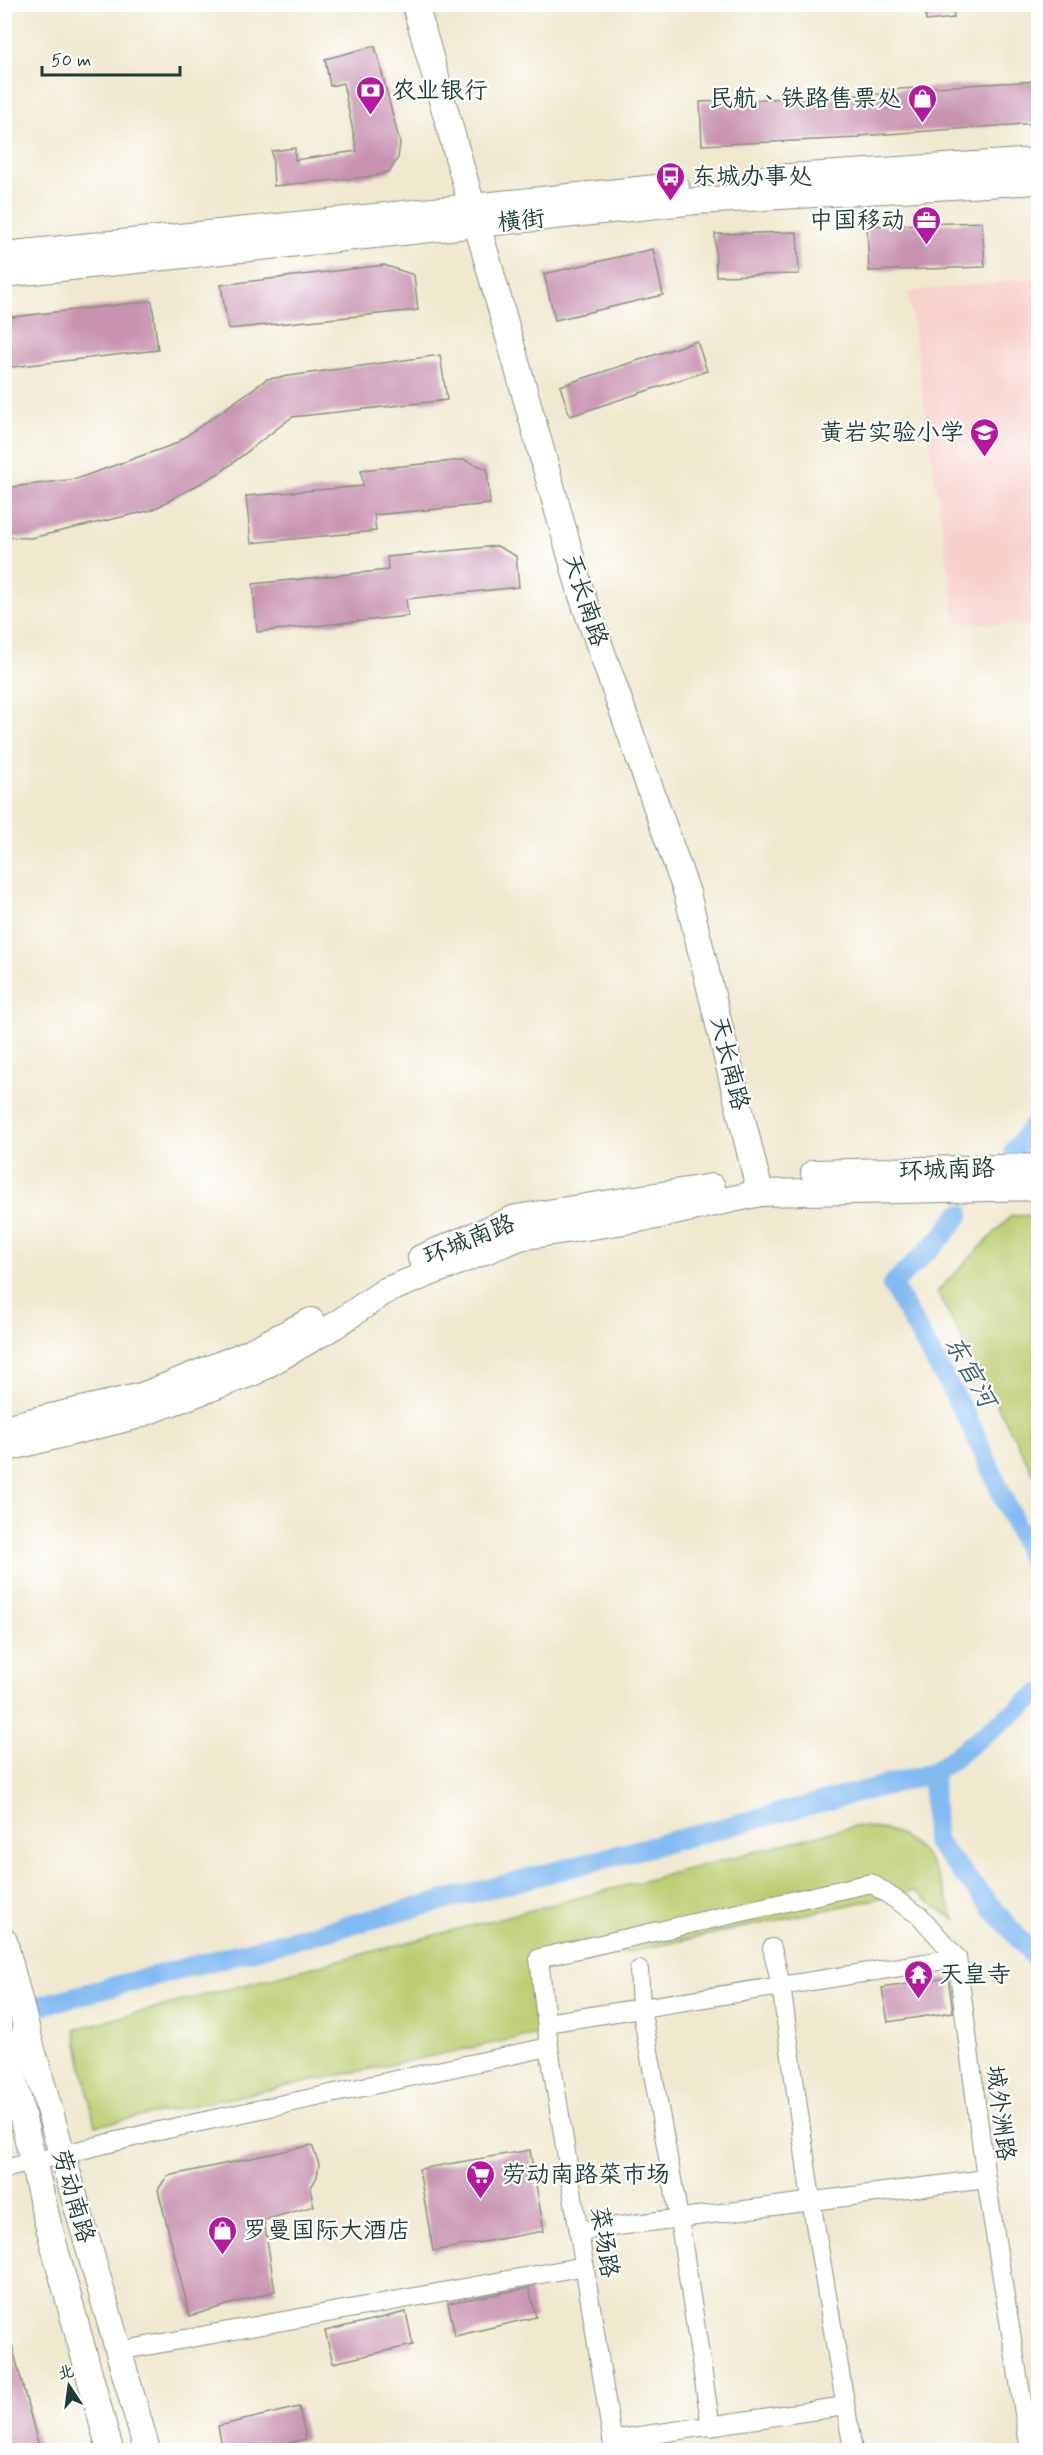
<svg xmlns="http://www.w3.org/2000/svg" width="1043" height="2455" font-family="Mynerve,'LXGW WenKai TC',sans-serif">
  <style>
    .built { fill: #f7d0cc }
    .green { fill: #bccd71; stroke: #6e8552; stroke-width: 1.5 }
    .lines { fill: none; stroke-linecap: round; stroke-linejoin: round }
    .canal { stroke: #82baf2; stroke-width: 20 }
    .building { fill: #c893b0 }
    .street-casing { stroke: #889282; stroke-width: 20 }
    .secondary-casing { stroke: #889282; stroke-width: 28 }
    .street { stroke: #fff; stroke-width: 18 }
    .secondary { stroke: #fff; stroke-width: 26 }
    .labels { text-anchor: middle; stroke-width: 4.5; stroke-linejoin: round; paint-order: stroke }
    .poi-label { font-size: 24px; fill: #1f3d34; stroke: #fff; text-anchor: start }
    .street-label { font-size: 24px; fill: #1f3d34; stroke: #fff }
    .water-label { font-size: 26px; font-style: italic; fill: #3d626d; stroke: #fff }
  </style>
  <rect width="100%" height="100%" fill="#fff"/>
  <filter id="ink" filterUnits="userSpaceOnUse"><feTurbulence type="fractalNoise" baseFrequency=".0167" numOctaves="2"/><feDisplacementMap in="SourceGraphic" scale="12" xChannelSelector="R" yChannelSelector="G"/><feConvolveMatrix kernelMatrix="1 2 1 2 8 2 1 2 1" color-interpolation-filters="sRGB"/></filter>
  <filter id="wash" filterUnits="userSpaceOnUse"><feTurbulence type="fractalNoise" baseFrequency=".008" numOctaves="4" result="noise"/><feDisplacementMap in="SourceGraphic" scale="24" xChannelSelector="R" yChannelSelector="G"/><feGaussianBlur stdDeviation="1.35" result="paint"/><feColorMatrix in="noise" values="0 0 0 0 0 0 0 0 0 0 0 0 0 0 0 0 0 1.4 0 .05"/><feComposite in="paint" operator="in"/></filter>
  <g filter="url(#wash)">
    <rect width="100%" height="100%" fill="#f0e8cf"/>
    <path class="built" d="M1038 278V627L956 622 908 292Z"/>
    <g class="green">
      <path d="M1038 1215V1482L937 1292 1011 1216Z"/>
      <path d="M853 1826C867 1828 887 1828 899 1835 933 1852 943 1886 955 1920L914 1891 539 1971 548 2032 95 2126 75 2029Z"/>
    </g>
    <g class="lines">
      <g class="canal">
        <path d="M1014 1150 1038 1120"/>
        <path d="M960 1214 942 1237 892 1285 969 1421 1038 1575"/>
        <path d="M933 1773 935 1841 1038 1961"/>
        <path d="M4 2015 933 1773 1038 1694"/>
      </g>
    </g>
    <g id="blocks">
      <g class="building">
        <path d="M925 4H953L954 18 926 21Z"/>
        <path d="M375 46 400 143 398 158 390 171 375 176 274 186 272 151 295 148V160L357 151 343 83 330 86 325 59Z"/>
        <path d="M1038 81V123L860 136V138L702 145 700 102 883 94V90Z"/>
        <path d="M982 222 985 267 869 271 867 226Z"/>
        <path d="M797 232 799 274 716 276 715 234Z"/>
        <path d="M653 249 663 295 555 320 544 274Z"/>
        <path d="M384 265 414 275 418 310 228 329 221 285Z"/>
        <path d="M152 301 158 350 4 368V318Z"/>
        <path d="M697 341 707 371 570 416 560 386Z"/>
        <path d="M440 355 447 400 292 417 221 472 152 510 31 538 4 537V488L76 479 175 444 267 379Z"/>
        <path d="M464 460 487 469 490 504 374 515 376 531 251 543 246 496 363 486 361 470Z"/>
        <path d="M497 546 516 556 519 587 406 599 408 616 257 632 253 584 388 570 387 557Z"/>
        <path d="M948 1978 953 2012 888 2022 882 1988Z"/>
        <path d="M312 2145 319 2164 317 2177 310 2189 314 2206 264 2220 275 2291 190 2316 158 2190 163 2182 168 2176Z"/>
        <path d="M530 2150 544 2231 433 2251 419 2169Z"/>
        <path d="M529 2288 536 2317 455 2336 448 2303Z"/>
        <path d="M406 2312 413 2345 333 2363 325 2331Z"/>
        <path d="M9 2334 40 2451H4V2335Z"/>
        <path d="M299 2407 306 2439 257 2451H223L218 2426Z"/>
      </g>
    </g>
  </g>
  <g filter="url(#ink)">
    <use href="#blocks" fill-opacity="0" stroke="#889282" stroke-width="1.5"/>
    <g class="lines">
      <defs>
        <g id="street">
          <path d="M772 1948 781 1985 811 2200 853 2450"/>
          <path d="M957 1958 986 2179 1030 2450"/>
          <path d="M639 1970 641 2007 679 2218 711 2427"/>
          <path d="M547 2023 957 1958"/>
          <path d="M4 2169 154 2132 549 2047"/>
          <path d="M579 2231 986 2179"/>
          <path d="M119 2351 585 2266"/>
          <path d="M612 2440 845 2406"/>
          <path d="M614 2450 549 2047 539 1958 871 1883 920 1916 957 1958"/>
        </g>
        <g id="secondary">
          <path d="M415 4 582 596 687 893 760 1193"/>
          <path d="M760 179 1038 161"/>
          <path d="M4 255 676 186"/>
          <path d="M4 274 696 201 1038 181"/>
          <path d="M814 1173 1038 1167"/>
          <path d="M421 1258 516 1218 712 1187"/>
          <path d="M4 1428 142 1396 246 1354 311 1321"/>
          <path d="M4 1449 132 1417 254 1372 334 1326 385 1291 520 1237 651 1217 760 1193 1038 1187"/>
          <path d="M4 1941 29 2039 147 2450"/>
          <path d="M4 2039 47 2220 110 2450"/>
        </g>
      </defs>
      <use href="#street" class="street-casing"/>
      <use href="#secondary" class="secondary-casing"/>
      <use href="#street" class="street"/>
      <use href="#secondary" class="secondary"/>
    </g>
  </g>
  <defs>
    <symbol id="bank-pin" viewBox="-11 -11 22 30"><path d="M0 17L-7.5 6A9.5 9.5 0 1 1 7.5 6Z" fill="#b5179e" stroke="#fff"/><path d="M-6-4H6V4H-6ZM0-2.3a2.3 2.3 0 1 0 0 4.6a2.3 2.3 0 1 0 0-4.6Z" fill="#fff"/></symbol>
    <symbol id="shop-pin" viewBox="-11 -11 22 30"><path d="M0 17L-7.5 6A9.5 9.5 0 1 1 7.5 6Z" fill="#b5179e" stroke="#fff"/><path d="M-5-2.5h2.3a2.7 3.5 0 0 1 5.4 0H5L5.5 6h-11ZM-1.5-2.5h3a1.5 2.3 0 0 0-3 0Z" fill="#fff"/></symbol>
    <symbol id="bus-pin" viewBox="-11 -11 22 30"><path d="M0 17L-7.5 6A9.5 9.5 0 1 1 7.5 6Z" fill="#b5179e" stroke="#fff"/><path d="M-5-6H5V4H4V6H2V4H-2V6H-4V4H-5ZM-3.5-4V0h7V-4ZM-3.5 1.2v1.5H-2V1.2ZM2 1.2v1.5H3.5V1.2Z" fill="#fff"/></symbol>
    <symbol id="office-pin" viewBox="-11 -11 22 30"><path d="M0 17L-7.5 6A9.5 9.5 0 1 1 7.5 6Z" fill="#b5179e" stroke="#fff"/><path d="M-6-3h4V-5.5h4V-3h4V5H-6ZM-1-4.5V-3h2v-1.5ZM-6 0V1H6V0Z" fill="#fff"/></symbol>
    <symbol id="school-pin" viewBox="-11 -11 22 30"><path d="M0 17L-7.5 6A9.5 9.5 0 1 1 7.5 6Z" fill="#b5179e" stroke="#fff"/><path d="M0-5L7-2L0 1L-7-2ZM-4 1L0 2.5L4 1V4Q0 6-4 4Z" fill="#fff"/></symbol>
    <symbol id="temple-pin" viewBox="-11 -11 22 30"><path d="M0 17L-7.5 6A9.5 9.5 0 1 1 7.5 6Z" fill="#b5179e" stroke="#fff"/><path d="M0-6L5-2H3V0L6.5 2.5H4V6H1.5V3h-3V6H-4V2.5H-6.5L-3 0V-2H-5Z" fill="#fff"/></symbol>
    <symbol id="supermarket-pin" viewBox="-11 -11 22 30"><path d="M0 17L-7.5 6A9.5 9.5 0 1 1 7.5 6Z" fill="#b5179e" stroke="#fff"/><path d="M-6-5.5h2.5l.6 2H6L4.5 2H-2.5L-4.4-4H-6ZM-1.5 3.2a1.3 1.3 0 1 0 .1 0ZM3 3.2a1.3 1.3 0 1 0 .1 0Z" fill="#fff"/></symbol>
  </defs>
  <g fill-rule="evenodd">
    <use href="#bank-pin" x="354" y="74" width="33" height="45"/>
    <use href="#shop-pin" x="906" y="82" width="33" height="45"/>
    <use href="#bus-pin" x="654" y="160" width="33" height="45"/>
    <use href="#office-pin" x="910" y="204" width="33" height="45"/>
    <use href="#school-pin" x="968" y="416" width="33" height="45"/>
    <use href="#temple-pin" x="902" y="1958" width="33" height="45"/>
    <use href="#supermarket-pin" x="464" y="2158" width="33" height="45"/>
    <use href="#shop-pin" x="206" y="2214" width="33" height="45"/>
  </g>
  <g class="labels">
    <g class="poi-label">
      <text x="392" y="98">农业银行</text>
      <text x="901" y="106" text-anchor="end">民航、铁路售票处</text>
      <text x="692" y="184">东城办事处</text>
      <text x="905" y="228" text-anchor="end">中国移动</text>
      <text x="964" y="440" text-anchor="end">黄岩实验小学</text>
      <text x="939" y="1982">天皇寺</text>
      <text x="502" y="2182">劳动南路菜市场</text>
      <text x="243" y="2238">罗曼国际大酒店</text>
    </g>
    <g class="street-label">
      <text transform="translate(521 220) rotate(-6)" y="8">横街</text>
      <text transform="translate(586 600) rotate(72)" y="8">天长南路</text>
      <text transform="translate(730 1063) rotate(76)" y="8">天长南路</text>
      <text transform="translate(947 1169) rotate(-2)" y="8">环城南路</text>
      <text transform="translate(469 1239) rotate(-22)" y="8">环城南路</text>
      <text transform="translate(1001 2113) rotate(83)" y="8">城外洲路</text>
      <text transform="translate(74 2196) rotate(74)" y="8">劳动南路</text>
      <text transform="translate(605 2242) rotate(81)" y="8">菜场路</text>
    </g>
    <g class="water-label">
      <text transform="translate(971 1371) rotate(61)" y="9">东官河</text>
    </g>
  </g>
  <rect width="1043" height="2455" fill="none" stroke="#fff" stroke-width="24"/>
  <g transform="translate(69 2386) rotate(347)" stroke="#ffffff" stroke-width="4.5" paint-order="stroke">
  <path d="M0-4.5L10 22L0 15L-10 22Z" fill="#1f3d34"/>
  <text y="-9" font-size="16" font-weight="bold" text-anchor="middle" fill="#1f3d34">北</text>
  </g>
  <path d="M42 66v9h138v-9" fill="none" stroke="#1f3d34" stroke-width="3"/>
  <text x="51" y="66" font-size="18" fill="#1f3d34" stroke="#ffffff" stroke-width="4.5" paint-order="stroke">50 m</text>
</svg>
